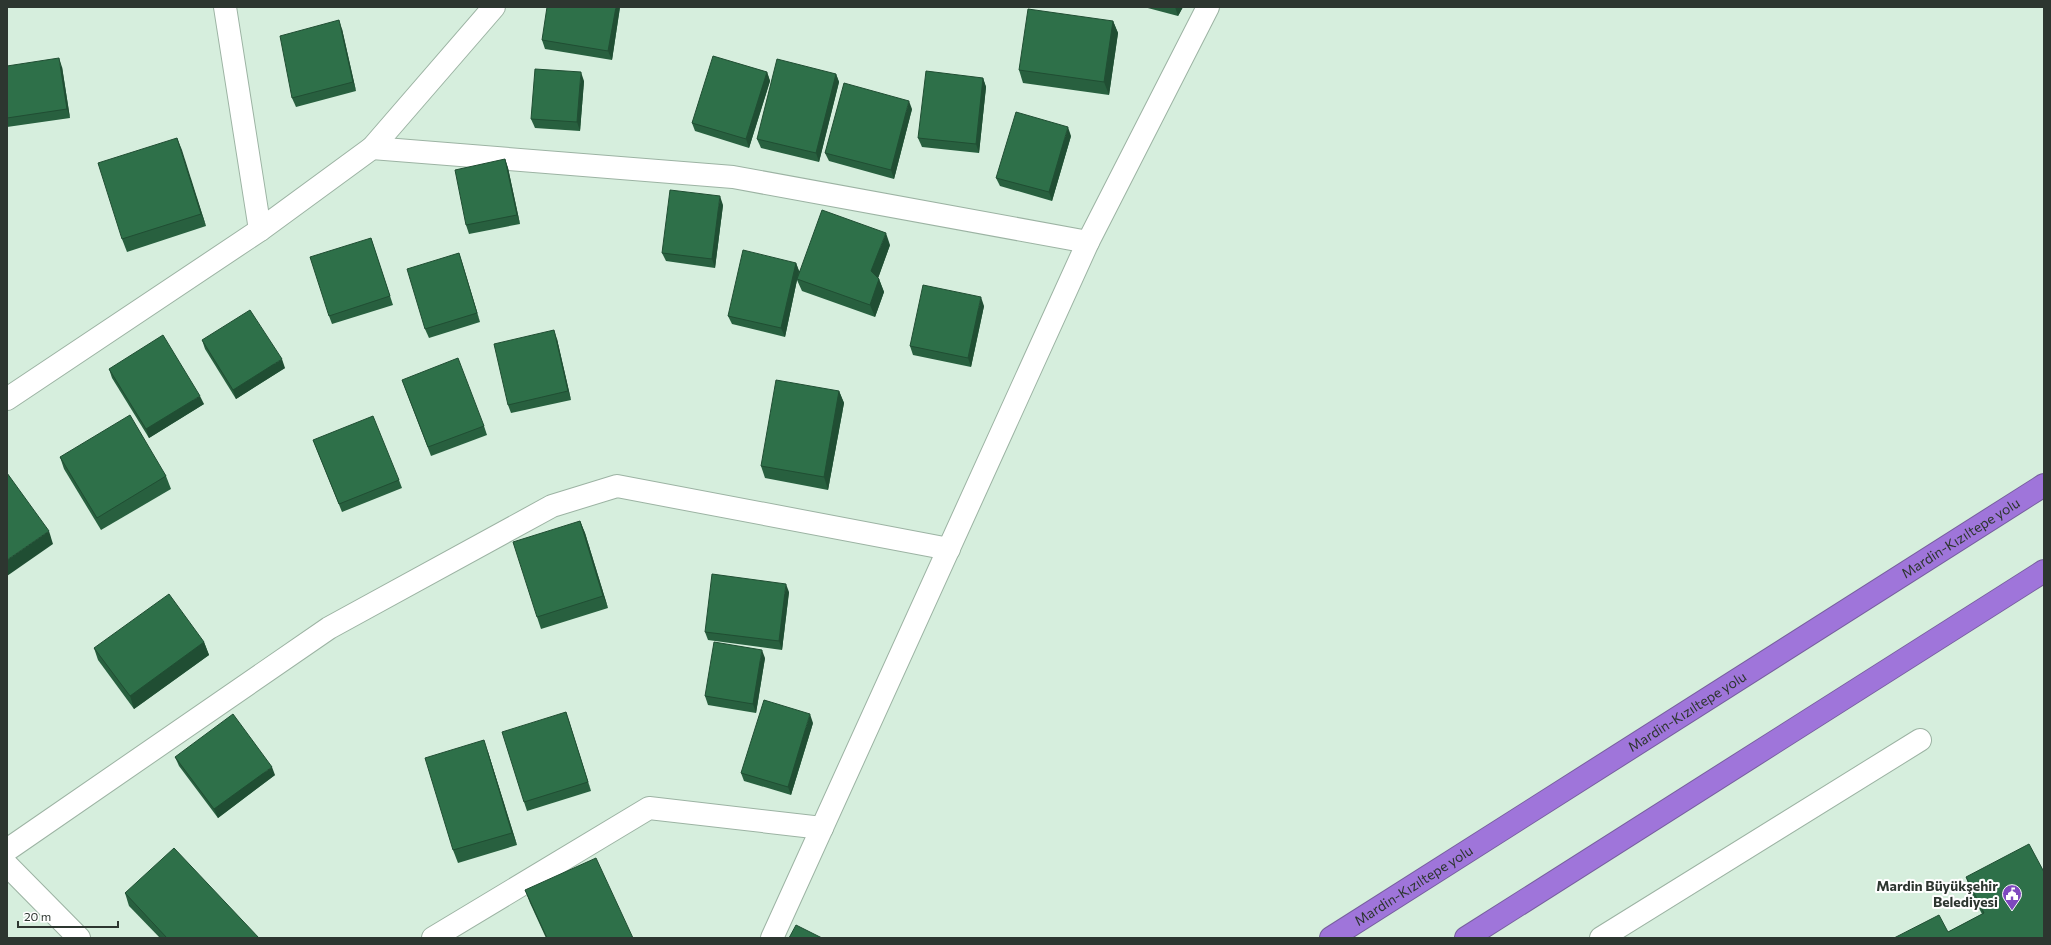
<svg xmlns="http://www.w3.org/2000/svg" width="2051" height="945" font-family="Commissioner,sans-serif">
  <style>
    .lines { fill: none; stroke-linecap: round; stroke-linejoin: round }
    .minor-casing { stroke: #9cb3a3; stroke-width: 24 }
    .highway-casing { stroke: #775f9e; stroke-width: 24 }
    .minor { stroke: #fff; stroke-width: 22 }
    .highway { stroke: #9f75da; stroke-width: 22 }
    .wall { fill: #28603f }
    .shaded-wall { fill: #204e33 }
    .building { fill: #2e7049; stroke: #204e33 }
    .labels { text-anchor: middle; stroke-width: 4; stroke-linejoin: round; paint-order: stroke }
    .street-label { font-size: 14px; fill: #2d3630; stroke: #fff }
    .poi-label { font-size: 14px; font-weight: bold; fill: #2d3630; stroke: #fff; text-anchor: end }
  </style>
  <rect width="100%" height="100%" fill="#d6eedd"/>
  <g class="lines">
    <defs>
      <g id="minor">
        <path d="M225 7 260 230"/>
        <path d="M372 148 733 177 1088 242"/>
        <path d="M7 399 260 230 372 148 494 7"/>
        <path d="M7 850 329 628 552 506 617 486 949 549"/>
        <path d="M7 865 79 938"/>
        <path d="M433 938 649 808 822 828"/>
        <path d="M772 938 1088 242 1208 7"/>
        <path d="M1601 938 1920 740"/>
      </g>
      <g id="highway">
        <path id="s1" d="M1331 938 2044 485"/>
        <path d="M1466 938 2044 571"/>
      </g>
    </defs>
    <use href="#minor" class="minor-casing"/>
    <use href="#highway" class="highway-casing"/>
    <use href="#minor" class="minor"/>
    <use href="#highway" class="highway"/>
  </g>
  <g class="wall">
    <path d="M620 7 612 60 545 49 542 40Z"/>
    <path d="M1144 7H1183L1178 16Z"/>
    <path d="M1113 21 1118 33 1109 95 1023 83 1019 70Z"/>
    <path d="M342 29 356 91 296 107 292 98Z"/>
    <path d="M7 66 62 67 70 118 7 127Z"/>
    <path d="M767 72 770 81 749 148 695 131 692 123Z"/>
    <path d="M836 74 839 82 819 162 761 148 757 139Z"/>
    <path d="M983 78 986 87 979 153 922 147 918 138Z"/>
    <path d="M584 81 580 131 535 128 531 119Z"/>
    <path d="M912 109 894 179 829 161 825 153Z"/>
    <path d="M1071 136 1052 201 1000 186 996 178Z"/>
    <path d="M177 138 206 226 127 252 122 239Z"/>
    <path d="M505 159 508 168 520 224 469 234 466 225Z"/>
    <path d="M723 205 715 268 666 261 662 253Z"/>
    <path d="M371 238 393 305 332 324 329 316Z"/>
    <path d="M890 245 878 278 879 279 884 292 875 317 802 291 797 280 785 337 732 324 728 316 796 263 799 271Z"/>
    <path d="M459 253 480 322 429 338 425 329Z"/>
    <path d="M984 306 971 367 913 355 910 346Z"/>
    <path d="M557 339 571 400 511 413 508 405Z"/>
    <path d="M202 340 285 368 236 399 205 349Z"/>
    <path d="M109 369 204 404 149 438 112 378Z"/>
    <path d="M402 380 484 426 487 435 431 456Z"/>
    <path d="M839 391 844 403 828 490 765 478 761 466Z"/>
    <path d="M313 440 399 480 402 488 342 512Z"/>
    <path d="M60 457 166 476 171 489 101 530 64 469Z"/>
    <path d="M580 521 585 533 608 608 541 629 537 617Z"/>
    <path d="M789 592 782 650 708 640 705 632Z"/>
    <path d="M204 642 209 655 134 709 98 660 94 648Z"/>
    <path d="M765 658 756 713 708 705 705 696Z"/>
    <path d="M566 712 591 791 527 811 524 802Z"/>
    <path d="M813 723 791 795 744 781 741 773Z"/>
    <path d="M488 752 517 845 458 863 453 850Z"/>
    <path d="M175 757 275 775 218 818 179 766Z"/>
    <path d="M1966 877 2044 938 1948 932 1982 914 1971 893Z"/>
    <path d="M525 890 633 938H546L530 903Z"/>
    <path d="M125 893 259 938H160L129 906Z"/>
  </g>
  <g class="shaded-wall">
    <path d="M616 7H620L612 60 608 51Z"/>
    <path d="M1175 7H1183L1178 16Z"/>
    <path d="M339 20 342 29 356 91 353 82Z"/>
    <path d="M1113 21 1118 33 1109 95 1104 82Z"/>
    <path d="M59 58 62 67 70 118 67 109Z"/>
    <path d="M581 72 584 81 580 131 577 122Z"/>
    <path d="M767 72 770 81 749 148 746 139Z"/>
    <path d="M836 74 839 82 819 162 816 153Z"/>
    <path d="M983 78 986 87 979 153 976 144Z"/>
    <path d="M909 101 912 109 894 179 891 170Z"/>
    <path d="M1068 127 1071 136 1052 201 1049 192Z"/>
    <path d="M177 138 182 150 206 226 201 214Z"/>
    <path d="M505 159 508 168 520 224 517 215Z"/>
    <path d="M720 196 723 205 715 268 712 259Z"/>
    <path d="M886 233 890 245 876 284 871 271Z"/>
    <path d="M459 253 462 262 480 322 477 313Z"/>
    <path d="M796 263 799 271 797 279V280L785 337 781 328Z"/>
    <path d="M879 279 884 292 875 317 870 305Z"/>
    <path d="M981 297 984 306 971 367 968 358Z"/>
    <path d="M554 330 557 339 571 400 568 391Z"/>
    <path d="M282 359 285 368 236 399 233 390Z"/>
    <path d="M839 391 844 403 828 490 824 477Z"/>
    <path d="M200 396 204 404 149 438 146 429Z"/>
    <path d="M580 521 585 533 608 608 603 596Z"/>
    <path d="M49 531 53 544 7 576V560Z"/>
    <path d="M786 584 789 592 782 650 779 641Z"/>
    <path d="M204 642 209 655 134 709 130 696Z"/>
    <path d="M762 650 765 658 756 713 753 704Z"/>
    <path d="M566 712 569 721 591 791 588 782Z"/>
    <path d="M810 714 813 723 791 795 788 787Z"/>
    <path d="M484 740 488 752 517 845 512 833Z"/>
    <path d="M272 767 275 775 218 818 214 809Z"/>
  </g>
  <g class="building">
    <path d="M547 7H616L608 51 542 40Z"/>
    <path d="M1028 9 1113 21 1104 82 1019 70Z"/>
    <path d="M339 20 353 82 292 98 280 36Z"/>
    <path d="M713 56 767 72 746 139 692 123Z"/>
    <path d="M59 58 67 109 7 118V66Z"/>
    <path d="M777 59 836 74 816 153 757 139Z"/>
    <path d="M535 69 581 72 577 122 531 119Z"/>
    <path d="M926 71 983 78 976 144 918 138Z"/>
    <path d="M844 83 909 101 891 170 825 153Z"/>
    <path d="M1016 112 1068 127 1049 192 996 178Z"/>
    <path d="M177 138 201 214 122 239 98 163Z"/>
    <path d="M505 159 517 215 466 225 455 170Z"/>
    <path d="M670 190 720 196 712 259 662 253Z"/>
    <path d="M822 210 886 233 871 271 879 279 870 305 797 279Z"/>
    <path d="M371 238 390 296 329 316 310 257Z"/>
    <path d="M743 250 796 263 781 328 728 316Z"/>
    <path d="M459 253 477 313 425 329 407 269Z"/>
    <path d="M923 285 981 297 968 358 910 346Z"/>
    <path d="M250 310 282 359 233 390 202 340Z"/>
    <path d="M554 330 568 391 508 405 494 344Z"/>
    <path d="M163 335 200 396 146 429 109 369Z"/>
    <path d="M458 358 484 426 428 447 402 380Z"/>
    <path d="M776 380 839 391 824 477 761 466Z"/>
    <path d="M130 415 166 476 97 518 60 457Z"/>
    <path d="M373 416 399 480 339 504 313 440Z"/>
    <path d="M7 473 49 531 7 560Z"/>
    <path d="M580 521 603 596 537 617 513 542Z"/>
    <path d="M712 574 786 584 779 641 705 632Z"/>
    <path d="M169 594 204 642 130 696 94 648Z"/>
    <path d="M714 642 762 650 753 704 705 696Z"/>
    <path d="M764 700 810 714 788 787 741 773Z"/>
    <path d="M566 712 588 782 524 802 502 732Z"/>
    <path d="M233 714 272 767 214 809 175 757Z"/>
    <path d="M484 740 512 833 453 850 425 758Z"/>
    <path d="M2029 844 2044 872V938H1894L1939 915 1948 932 1984 913 1966 877Z"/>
    <path d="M174 848 259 938H167L125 893Z"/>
    <path d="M596 858 633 938H547L525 890Z"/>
    <path d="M796 925 822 938H789Z"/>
  </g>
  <defs>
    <symbol id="civic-pin" viewBox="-11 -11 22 30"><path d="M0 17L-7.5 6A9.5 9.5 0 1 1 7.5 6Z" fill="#7f48bf" stroke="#fff"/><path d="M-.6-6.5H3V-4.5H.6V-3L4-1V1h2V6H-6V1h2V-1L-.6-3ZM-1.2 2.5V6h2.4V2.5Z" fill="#fff"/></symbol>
  </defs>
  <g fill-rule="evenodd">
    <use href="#civic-pin" x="2001" y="883" width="22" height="30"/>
  </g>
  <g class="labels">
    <g class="street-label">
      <text dy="5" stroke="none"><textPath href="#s1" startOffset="746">Mardin-Kızıltepe yolu</textPath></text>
      <text dy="5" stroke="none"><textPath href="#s1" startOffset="422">Mardin-Kızıltepe yolu</textPath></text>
      <text dy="5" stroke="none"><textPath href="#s1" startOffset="98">Mardin-Kızıltepe yolu</textPath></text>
    </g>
    <g class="poi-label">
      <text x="1998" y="891">Mardin Büyükşehir<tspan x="1998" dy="16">Belediyesi</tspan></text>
    </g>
  </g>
  <rect width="2051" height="945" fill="none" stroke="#2d3630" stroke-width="16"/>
  <path d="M18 921v6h100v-6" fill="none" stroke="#2d3630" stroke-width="2"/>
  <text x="24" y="921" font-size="12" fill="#2d3630" stroke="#ffffff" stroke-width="3" paint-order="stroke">20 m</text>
</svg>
